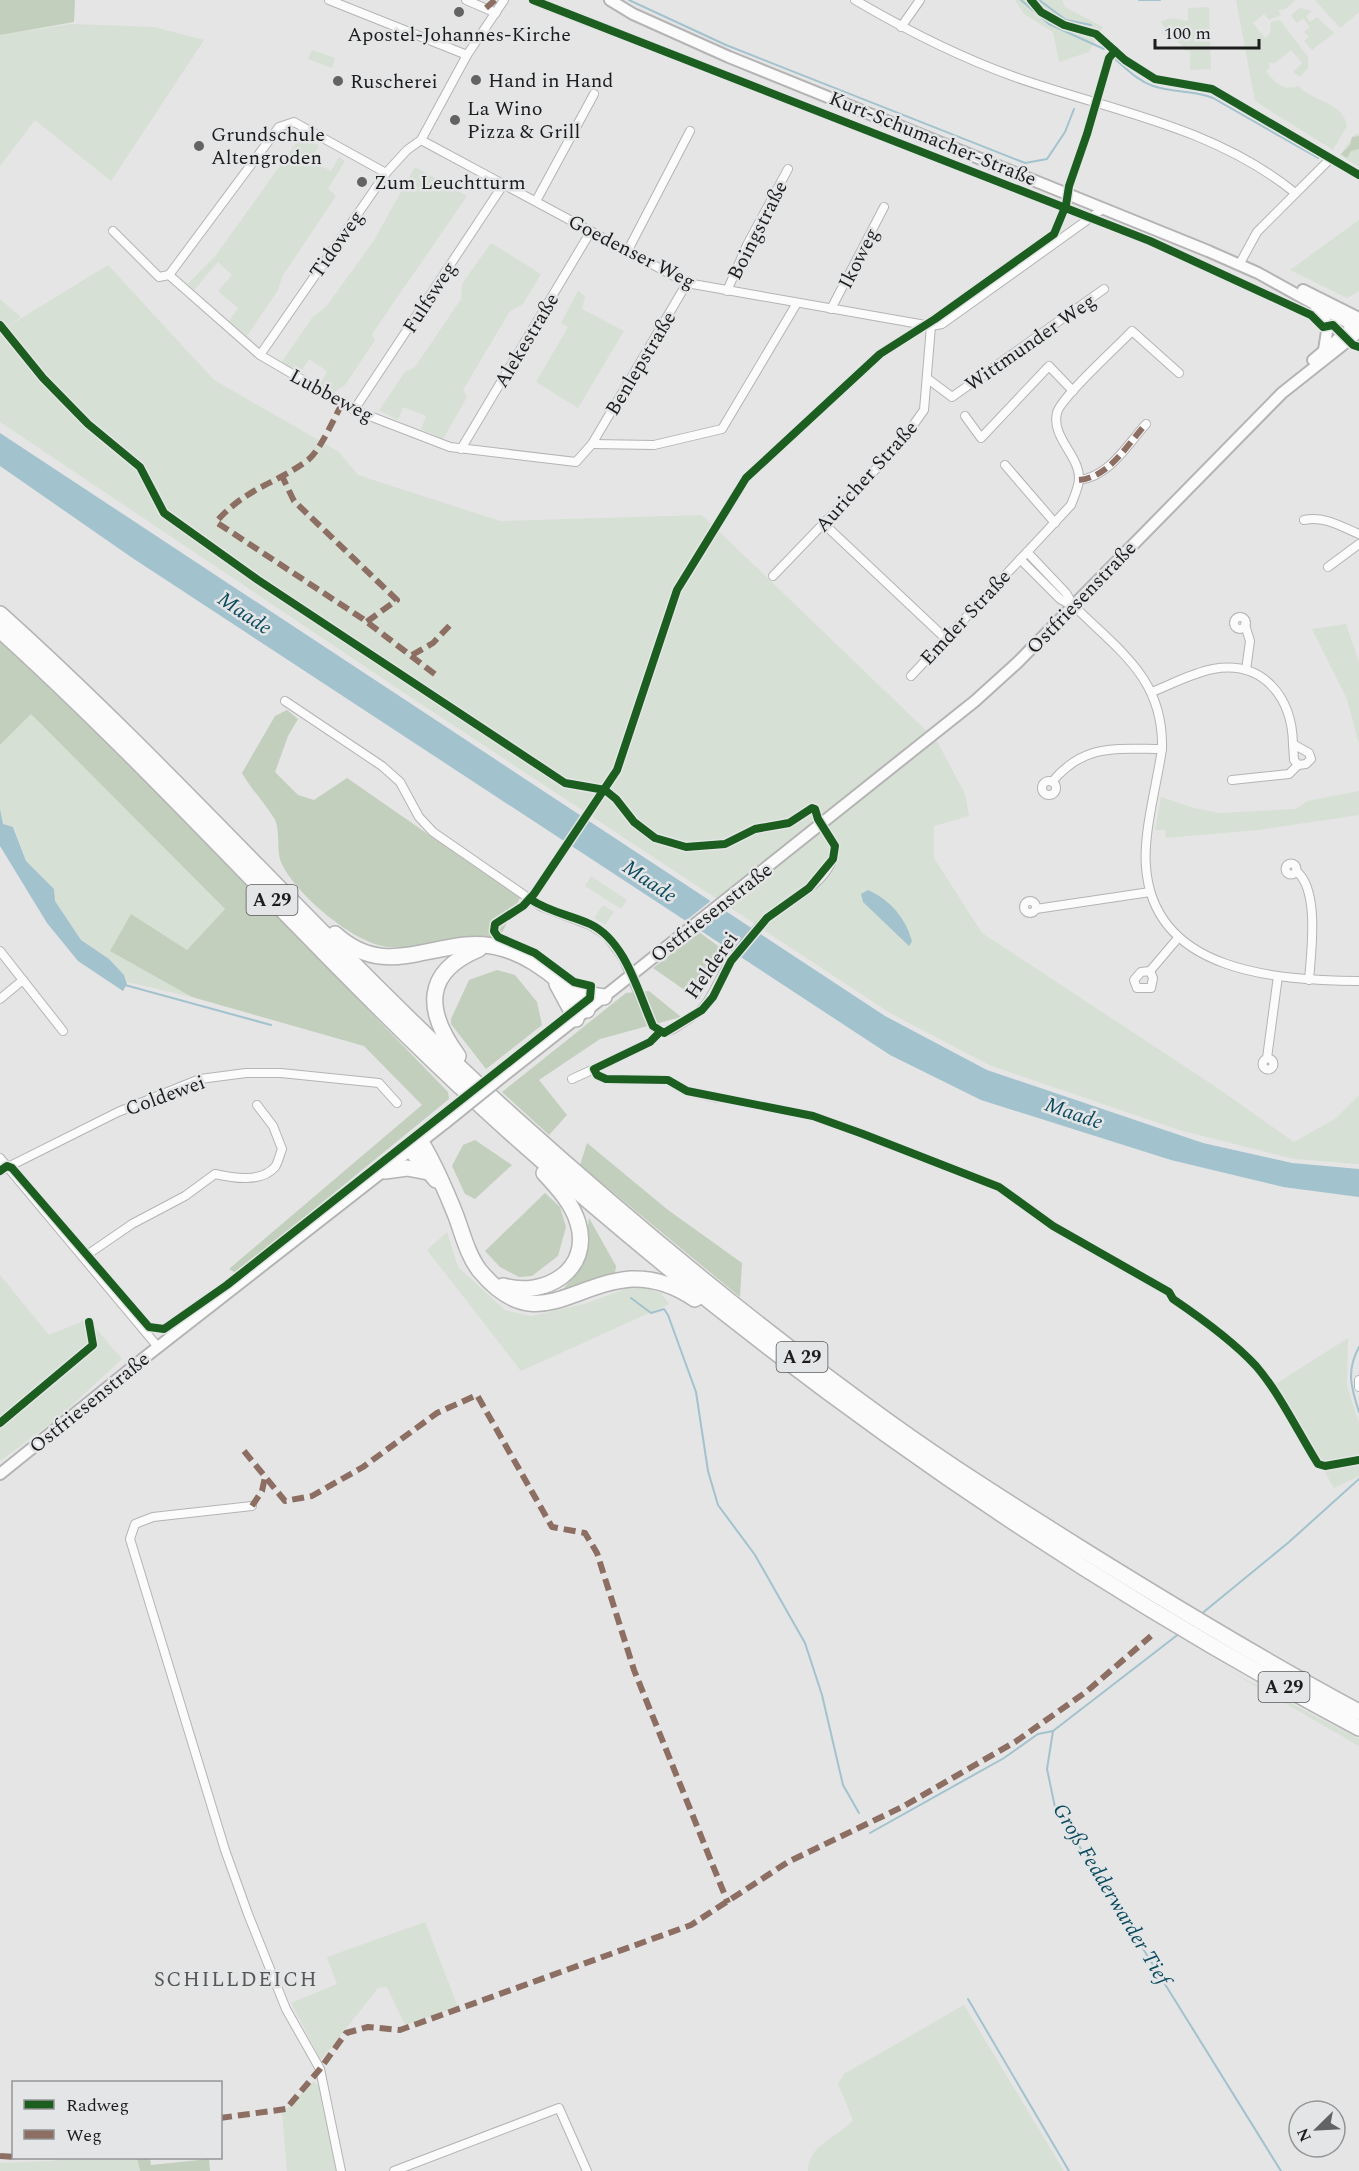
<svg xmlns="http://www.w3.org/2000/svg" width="1359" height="2171" font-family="Spectral,serif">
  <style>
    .green { fill: #d7e0d4; fill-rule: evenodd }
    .forest { fill: #c1cfbc }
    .water { fill: #a2c2ce }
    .pier { fill: #e5e5e5 }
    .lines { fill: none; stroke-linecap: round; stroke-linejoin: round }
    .stream { stroke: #a2c2ce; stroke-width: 2 }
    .street-casing { stroke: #b4b4b4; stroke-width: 10 }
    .secondary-casing { stroke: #b4b4b4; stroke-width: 14 }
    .highway-casing { stroke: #b4b4b4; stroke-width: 18 }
    .street { stroke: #fbfbfb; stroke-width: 8 }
    .secondary { stroke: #fbfbfb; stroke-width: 10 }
    .highway { stroke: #fbfbfb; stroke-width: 15 }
    .secondary-bridge-casing { stroke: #b4b4b4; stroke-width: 14; stroke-linecap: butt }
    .secondary-bridge { stroke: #fbfbfb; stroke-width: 10 }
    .quiet { stroke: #8d6e63; stroke-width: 6; stroke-dasharray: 12 6; stroke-linecap: butt }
    .cycleway-casing { stroke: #e4e5e6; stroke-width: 11 }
    .cycleway { stroke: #1b5e20; stroke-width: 8 }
    .poi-dot { fill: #636364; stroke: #e4e5e6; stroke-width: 2 }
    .labels { text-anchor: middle; stroke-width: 5; stroke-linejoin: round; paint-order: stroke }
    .shield { fill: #e4e5e6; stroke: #59595a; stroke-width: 1.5 }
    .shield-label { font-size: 18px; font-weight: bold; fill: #1d1d1e }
    .poi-label { font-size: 20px; fill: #1d1d1e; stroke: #e4e5e6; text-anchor: start }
    .street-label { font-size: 20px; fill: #1d1d1e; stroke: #e4e5e6 }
    .water-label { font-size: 21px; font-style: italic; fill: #0c4b5e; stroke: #e4e5e6 }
    .neighbourhood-label { font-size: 21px; letter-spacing: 1.5px; fill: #565758; stroke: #e4e5e6 }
  </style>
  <rect width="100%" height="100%" fill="#e5e5e5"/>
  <g class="green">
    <path d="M1015 0H1062L1065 7 1103 27 1089 52 1059 62 1053 32 1024 14Z"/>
    <path d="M1236 0H1295L1286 9 1278 10 1281 15 1269 20 1264 14 1253 23 1265 38 1270 34 1271 22 1280 20 1308 57V68L1300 77 1293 72 1302 63 1291 50 1275 63H1269L1270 68 1266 71C1276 84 1283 91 1299 86 1313 103 1342 100 1347 126L1333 150 1255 101Z"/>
    <path d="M1315 0H1359V12L1340 28Z"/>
    <path d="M1209 7 1211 69 1190 70V51L1184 50 1181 44 1161 33 1165 28 1161 22 1170 18 1188 21V8Z"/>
    <path d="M1300 8 1312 11 1306 16 1310 22 1317 17 1334 33 1312 50 1304 41 1309 37 1304 32 1310 27 1303 18 1297 23 1291 15Z"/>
    <path d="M71 24 154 27 204 40 111 181 35 120 0 166V35Z"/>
    <path d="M312 50 335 58 332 68 308 59Z"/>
    <path d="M1355 134H1359V167L1340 155Z"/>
    <path d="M302 135 319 146 310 161 331 171 339 157 345 161 328 189 336 196 282 277 278 290 247 336 229 321 238 308 218 291 232 275 218 262 194 290 188 284 216 255Z"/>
    <path d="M415 167 467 196 372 334 375 340 345 385 333 393 320 385 327 371 309 359 300 373 282 362 312 318 326 307 373 242Z"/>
    <path d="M1359 220V291L1347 298 1290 270Z"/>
    <path d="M491 243 541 274 523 304 510 311 463 390 467 397 443 439 421 429 426 416 403 407 398 420 379 410 405 372 415 367 461 299 462 284Z"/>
    <path d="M108 265 214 380 339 452 358 475 500 521 702 515 937 741 965 794 969 816 934 826V858L982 933 1213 1085 1294 1142 1335 1119 1359 1095V1164L1294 1159 1179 1130 989 1065 890 1013 418 702 0 422V299L21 317 2 330ZM206 472 169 517 302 604 168 518Z"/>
    <path d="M578 291 585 296 582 309 624 331 578 408 536 382 568 327 561 323Z"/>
    <path d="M1346 624 1359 662V744L1347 699 1312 629Z"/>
    <path d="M30 713 225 909 187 950H110L192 997 127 982 124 975 109 959 81 940 55 901 54 889 26 861 14 827 3 825 0 809V745Z"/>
    <path d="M1359 791V815L1258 830 1166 838 1165 830H1155L1161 797 1194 808 1220 813 1296 809 1307 801Z"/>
    <path d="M591 876 627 900 621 909 585 886Z"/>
    <path d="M603 905 614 912 605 925 594 918Z"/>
    <path d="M447 1232 458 1267 505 1310 531 1316 584 1304 628 1288H645L661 1293 669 1304 521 1371 427 1250Z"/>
    <path d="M0 1275 49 1335 88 1319 122 1359 58 1418 0 1461Z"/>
    <path d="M1348 1338 1347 1386 1359 1423V1476L1334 1488 1274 1385Z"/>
    <path d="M1224 1668 1359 1739V1746Z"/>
    <path d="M425 1922 458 2007 405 2025 387 1987 378 1988 321 2060 291 2003 337 1984 327 1957Z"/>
    <path d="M964 2005 1064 2171H808C809 2143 837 2139 853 2120L838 2084 844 2074Z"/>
    <path d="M314 2081 320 2087 338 2171H287L282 2113Z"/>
    <path d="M64 2158H137L140 2171H0V2163L52 2161Z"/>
  </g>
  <g class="forest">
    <path d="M0 0H75L74 22 0 35Z"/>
    <path d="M1359 136V149L1351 151 1347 158 1341 154 1350 145 1352 137Z"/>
    <path d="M0 636 28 660 448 1092 449 1099 236 1273 229 1269 422 1105 364 1046 192 997 110 951 131 914 187 950 225 909 31 714 0 745Z"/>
    <path d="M287 710 298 719 288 736 275 772 298 795 314 800 347 778 520 898 498 940C462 937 426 949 389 947 355 945 294 893 281 862 276 849 281 830 274 818 264 802 251 789 242 773L275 716Z"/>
    <path d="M699 932 725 951 699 1000 653 968Z"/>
    <path d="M497 970 515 975 537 1002 542 1025 486 1069 451 1024V1019L469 980Z"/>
    <path d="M649 991 681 1017 600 1039 539 1080 567 1115 549 1135 502 1092 626 993Z"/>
    <path d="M475 1140 512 1165 475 1199 465 1194 452 1166 463 1145Z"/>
    <path d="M587 1143 668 1210 742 1263 740 1297 580 1165Z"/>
    <path d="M545 1193 560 1207 566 1227 558 1256 532 1276 519 1277 500 1267 485 1251Z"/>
    <path d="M589 1218 616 1266 615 1273 557 1296 556 1292 564 1288 583 1265Z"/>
    <path d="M137 2158H150L151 2165 209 2159 210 2171H140Z"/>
  </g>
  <g class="water">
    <path d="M0 433 885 1016 987 1070 1203 1143 1292 1163 1359 1169V1197L1283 1187 1171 1160 981 1100 890 1055 131 557 0 466Z"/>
    <path d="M0 809 3 824 13 827 26 861 54 889 55 901 81 940 109 959 124 975 127 984 123 991 78 961 47 923 0 846Z"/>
    <path d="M868 890C890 900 905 917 912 941L909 946 863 902 861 894Z"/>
  </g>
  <path class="pier" d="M713 899 727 909 697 932 683 923Z"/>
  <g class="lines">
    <g class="stream">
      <path d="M629 0 726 45 1025 163 1047 159 1065 132 1074 109"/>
      <path d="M1021 0 1049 24 1104 49"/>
      <path d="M1039 0 1066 20V23"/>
      <path d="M1139 0H1160"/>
      <path d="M1066 20 1091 25"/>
      <path d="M1115 59C1127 69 1138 81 1153 86 1173 93 1194 90 1213 98L1318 158"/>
      <path d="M125 985 271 1025"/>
      <path d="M631 1298 651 1313 664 1309 668 1315 696 1392 708 1471 718 1505 755 1555 805 1643 822 1695 843 1785 859 1813"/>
      <path d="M1359 1347C1346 1371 1351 1387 1359 1412"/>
      <path d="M1200 1615 1289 1542 1359 1479"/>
      <path d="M1180 1633 1053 1731 1047 1769 1055 1807 1281 2171"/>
      <path d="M870 1833 1004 1758 1038 1734 1053 1731"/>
      <path d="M968 1999 1069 2171"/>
    </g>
    <defs>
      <g id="street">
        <path d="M329 0 467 55"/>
        <path d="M466 0 496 13"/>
        <path d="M533 0 615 32"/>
        <path d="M855 0C906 30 959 57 1015 77 1111 111 1212 126 1294 192"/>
        <path d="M901 27 920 0"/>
        <path d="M421 140 687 283 931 326 942 324 1104 208"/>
        <path d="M536 201 594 94"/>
        <path d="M113 231 159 277 169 275 260 355 354 410 450 447 576 462 592 444 687 283"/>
        <path d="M628 250 690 131"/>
        <path d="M1239 265 1257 232 1330 159"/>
        <path d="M169 275 279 127 294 122 386 173"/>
        <path d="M727 291 747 245 788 169"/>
        <path d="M831 309 884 207"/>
        <path d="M260 355 386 173 407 150 421 140 467 55 504 0"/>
        <path d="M928 379 952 397 1104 289"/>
        <path d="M354 410 503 185"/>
        <path d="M965 416 981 438 1049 366 1073 391"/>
        <path d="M592 444 654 445 722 429 797 303"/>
        <path d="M461 449 591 231"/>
        <path d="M1005 465 1055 523"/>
        <path d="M1079 480C1109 477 1127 445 1146 424"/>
        <path d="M1304 520C1325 516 1340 526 1359 534"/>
        <path d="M823 523 945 638"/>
        <path d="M1027 552 1066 593 1073 605C1118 650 1164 678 1162 749 1157 784 1143 833 1146 867 1154 973 1277 980 1359 981"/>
        <path d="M1020 559 1060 599 1071 605"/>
        <path d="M1328 567 1359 544"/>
        <path d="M773 576 899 445 924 410 931 326"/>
        <circle cx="1240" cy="623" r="6"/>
        <path d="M1245 625 1250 641 1246 670"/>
        <path d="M911 676 1071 505C1074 497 1079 487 1079 478 1079 455 1051 437 1057 413 1060 398 1118 346 1132 331L1179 373"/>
        <path d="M1152 692C1172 684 1192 673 1213 669 1264 660 1292 698 1293 744"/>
        <path d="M285 701 382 766 400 782 419 817 433 832 540 906 590 925 606 935 623 958 653 1026 660 1032C668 1033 674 1029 681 1024 714 1005 710 992 729 964 738 950 750 937 761 924 782 901 834 885 835 846L822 825"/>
        <path d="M1293 744 1309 753 1311 759 1306 764 1298 765 1294 760Z"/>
        <path d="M1232 780 1289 774 1298 765"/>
        <circle cx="1049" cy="788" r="7"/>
        <path d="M1052 782C1084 743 1116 749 1162 749"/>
        <circle cx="1291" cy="869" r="5.5"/>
        <path d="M1296 871C1320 889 1311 953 1309 980"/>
        <circle cx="1030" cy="907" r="6"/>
        <path d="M1036 909 1150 892"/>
        <path d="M0 951 63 1031"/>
        <path d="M1150 971 1153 978 1151 988H1137L1134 980 1141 972 1150 971 1178 938"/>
        <path d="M0 999 23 980"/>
        <path d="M660 1032 650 1042 594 1069 597 1075 606 1079 668 1080 687 1091 718 1098"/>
        <path d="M1267 1058 1278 976"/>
        <circle cx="1268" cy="1064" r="5.5"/>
        <path d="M572 1079 594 1069"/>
        <path d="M0 1158 158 1347"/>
        <path d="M0 1171 118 1112 200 1079 246 1073H281L379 1083 397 1103"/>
        <path d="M84 1257 132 1224 185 1196 215 1174C233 1178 261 1183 275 1167 278 1163 280 1154 282 1149L273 1126 257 1105"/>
        <path d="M1359 1380V1387"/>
        <path d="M252 1506 153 1517 135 1524 130 1539 225 1850 248 1914 286 2009 320 2069 341 2171"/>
        <path d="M394 2171 559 2108 587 2171"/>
      </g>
      <g id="secondary">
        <path d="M610 0 633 14 729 57 1208 251 1258 273 1359 329"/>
        <path d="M1303 290 1359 318"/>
        <path d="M1316 307 1328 325 1324 350"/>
        <path d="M1313 360 1358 322"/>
        <path d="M655 956 975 701 1017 663 1282 393 1359 332"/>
        <path d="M502 1077 620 984"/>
        <path d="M0 1474 144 1358 445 1123"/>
      </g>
      <g id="highway">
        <path d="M0 614C177 773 333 954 510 1114 630 1222 755 1326 886 1420 951 1467 1018 1509 1085 1551 1175 1607 1266 1662 1359 1712"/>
        <path d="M0 630C181 794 339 981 522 1143 777 1370 1057 1567 1359 1728"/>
        <path d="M335 934C379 974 416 950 466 945 515 940 558 975 587 1010"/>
        <path d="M557 984 576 1019"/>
        <path d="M572 992 604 997"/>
        <path d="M458 1056C425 1011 423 972 479 949"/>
        <path d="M421 1142C435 1165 446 1191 456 1216 463 1235 468 1256 480 1271 534 1336 570 1284 631 1279 655 1278 676 1286 695 1299"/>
        <path d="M411 1150 436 1180"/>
        <path d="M385 1171 407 1168 428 1172"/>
        <path d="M503 1286C545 1298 592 1270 578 1223 572 1203 558 1188 544 1173"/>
      </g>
    </defs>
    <use href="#street" class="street-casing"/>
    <use href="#secondary" class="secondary-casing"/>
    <use href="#highway" class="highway-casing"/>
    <use href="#street" class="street"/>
    <use href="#secondary" class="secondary"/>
    <use href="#highway" class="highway"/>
    <defs>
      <g id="secondary-bridge">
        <path d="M620 984 655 956"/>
        <path d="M445 1123 502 1077"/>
      </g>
    </defs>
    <use href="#secondary-bridge" class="secondary-bridge-casing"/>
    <use href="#secondary-bridge" class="secondary-bridge"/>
    <g class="quiet">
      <path d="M486 8 495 0"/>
      <path d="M342 404C334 418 320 451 308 460 274 485 247 487 216 522L363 619 436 675"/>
      <path d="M281 474 294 501 397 600 365 623"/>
      <path d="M1079 480C1109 477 1127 445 1146 424"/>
      <path d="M412 655 433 643 452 623"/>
      <path d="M244 1451 285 1501 312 1496 363 1467 437 1413 477 1395 552 1527 585 1533 597 1553 634 1670 728 1903"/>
      <path d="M252 1506 262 1491 265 1477"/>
      <path d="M220 2118 286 2109 320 2069 346 2033 368 2027 400 2030 691 1925 788 1862 904 1806 1015 1742 1086 1692 1151 1636"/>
      <path d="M0 2156 14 2157"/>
    </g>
    <defs>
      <g id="cycleway">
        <path d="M533 0 1150 241 1311 315 1323 327 1333 325 1353 345 1359 347"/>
        <path d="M1031 0 1041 12 1064 25 1096 34 1125 60 1155 79 1212 89 1359 175"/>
        <path d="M0 325 43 378 88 424 140 467 164 513 258 580 565 783 605 790 616 799 634 822 655 838 686 847 725 844 755 829 789 823 812 808 815 809 818 819 835 846 833 859 809 888 767 918 731 961 713 997 702 1010 664 1033 653 1026C638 993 626 941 590 924 570 915 549 912 530 899"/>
        <path d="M660 1032 650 1042 594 1069 597 1075 606 1079 668 1080 687 1091 813 1116 863 1134 999 1187 1053 1226 1169 1292 1173 1299C1201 1318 1233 1341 1256 1366 1280 1394 1298 1432 1318 1464L1325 1466 1359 1460"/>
        <path d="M0 1171 7 1166 12 1168 149 1327 164 1329 227 1285 590 998 591 986 574 982 535 953 498 937 494 931 495 924 523 906 534 894 617 770 677 590 746 478 880 354 935 319 1054 234 1066 205 1069 186 1087 134 1109 58 1115 51"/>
        <path d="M0 1423 93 1345 89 1322"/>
      </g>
    </defs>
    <use href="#cycleway" class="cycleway-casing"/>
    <use href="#cycleway" class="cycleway"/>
  </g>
  <g class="poi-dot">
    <circle cx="459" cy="12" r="6"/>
    <circle cx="476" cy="80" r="6"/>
    <circle cx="338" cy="81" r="6"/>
    <circle cx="455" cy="120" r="6"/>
    <circle cx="199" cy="146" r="6"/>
    <circle cx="362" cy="182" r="6"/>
  </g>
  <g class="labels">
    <g class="shield">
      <rect x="246.5" y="885" width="51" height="30" rx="4.5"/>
      <rect x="776.5" y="1342" width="51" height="30" rx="4.5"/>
      <rect x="1258.5" y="1672" width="51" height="30" rx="4.5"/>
    </g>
    <g class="shield-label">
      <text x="272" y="906">A 29</text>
      <text x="802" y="1363">A 29</text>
      <text x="1284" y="1693">A 29</text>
    </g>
    <g class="poi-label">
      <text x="459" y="41" text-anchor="middle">Apostel-Johannes-Kirche</text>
      <text x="488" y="87">Hand in Hand</text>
      <text x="350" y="88">Ruscherei</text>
      <text x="467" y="115">La Wino<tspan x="467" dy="23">Pizza &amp; Grill</tspan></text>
      <text x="211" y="141">Grundschule<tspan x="211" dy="23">Altengroden</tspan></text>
      <text x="374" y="189">Zum Leuchtturm</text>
    </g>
    <g class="street-label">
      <text transform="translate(933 138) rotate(22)" y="7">Kurt-Schumacher-Straße</text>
      <text transform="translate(757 230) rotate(-63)" y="7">Boingstraße</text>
      <text transform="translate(336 244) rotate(-55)" y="7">Tidoweg</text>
      <text transform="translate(632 251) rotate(27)" y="7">Goedenser Weg</text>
      <text transform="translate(858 258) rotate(-63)" y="7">Ikoweg</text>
      <text transform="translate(429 297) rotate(-57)" y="7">Fulfsweg</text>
      <text transform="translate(526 340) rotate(-59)" y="7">Alekestraße</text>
      <text transform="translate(1030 342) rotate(-35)" y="7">Wittmunder Weg</text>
      <text transform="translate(640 363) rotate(-59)" y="7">Benlepstraße</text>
      <text transform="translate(332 395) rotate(28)" y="7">Lubbeweg</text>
      <text transform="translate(866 476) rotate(-48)" y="7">Auricher Straße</text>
      <text transform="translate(1081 597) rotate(-46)" y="7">Ostfriesenstraße</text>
      <text transform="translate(965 617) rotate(-47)" y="7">Emder Straße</text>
      <text transform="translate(711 912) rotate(-38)" y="7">Ostfriesenstraße</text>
      <text transform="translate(711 965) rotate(-55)" y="7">Helderei</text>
      <text transform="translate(165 1095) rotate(-20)" y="7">Coldewei</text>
      <text transform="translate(89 1402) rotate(-39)" y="7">Ostfriesenstraße</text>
    </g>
    <g class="water-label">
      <text transform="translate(245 613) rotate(34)" y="7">Maade</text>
      <text transform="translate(650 881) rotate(34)" y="7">Maade</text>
      <text transform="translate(1074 1113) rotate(19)" y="7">Maade</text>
      <text transform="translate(1112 1894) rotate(59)" y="7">Groß Fedderwarder Tief</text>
    </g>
    <g class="neighbourhood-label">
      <text x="236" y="1986">SCHILLDEICH</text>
    </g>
  </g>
  <rect x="12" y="2081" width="210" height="78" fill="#e4e5e6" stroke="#949596" stroke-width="1.5"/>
  <rect x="24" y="2100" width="30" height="9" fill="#1b5e20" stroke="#949596" stroke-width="1.5"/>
  <text x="66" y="2111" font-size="18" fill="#1d1d1e">Radweg</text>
  <rect x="24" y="2130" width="30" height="9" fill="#8d6e63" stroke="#949596" stroke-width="1.5"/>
  <text x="66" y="2141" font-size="18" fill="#1d1d1e">Weg</text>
  <g transform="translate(1317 2129) rotate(246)"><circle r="28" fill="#e4e5e6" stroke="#949596" stroke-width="1.5"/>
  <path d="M0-4.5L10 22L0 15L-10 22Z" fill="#636364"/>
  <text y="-9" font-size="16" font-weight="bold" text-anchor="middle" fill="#1d1d1e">N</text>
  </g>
  <path d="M1155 39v9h104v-9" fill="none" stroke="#1d1d1e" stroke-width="3"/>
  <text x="1164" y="39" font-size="18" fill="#1d1d1e" stroke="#e4e5e6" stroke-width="4.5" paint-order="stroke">100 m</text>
</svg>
